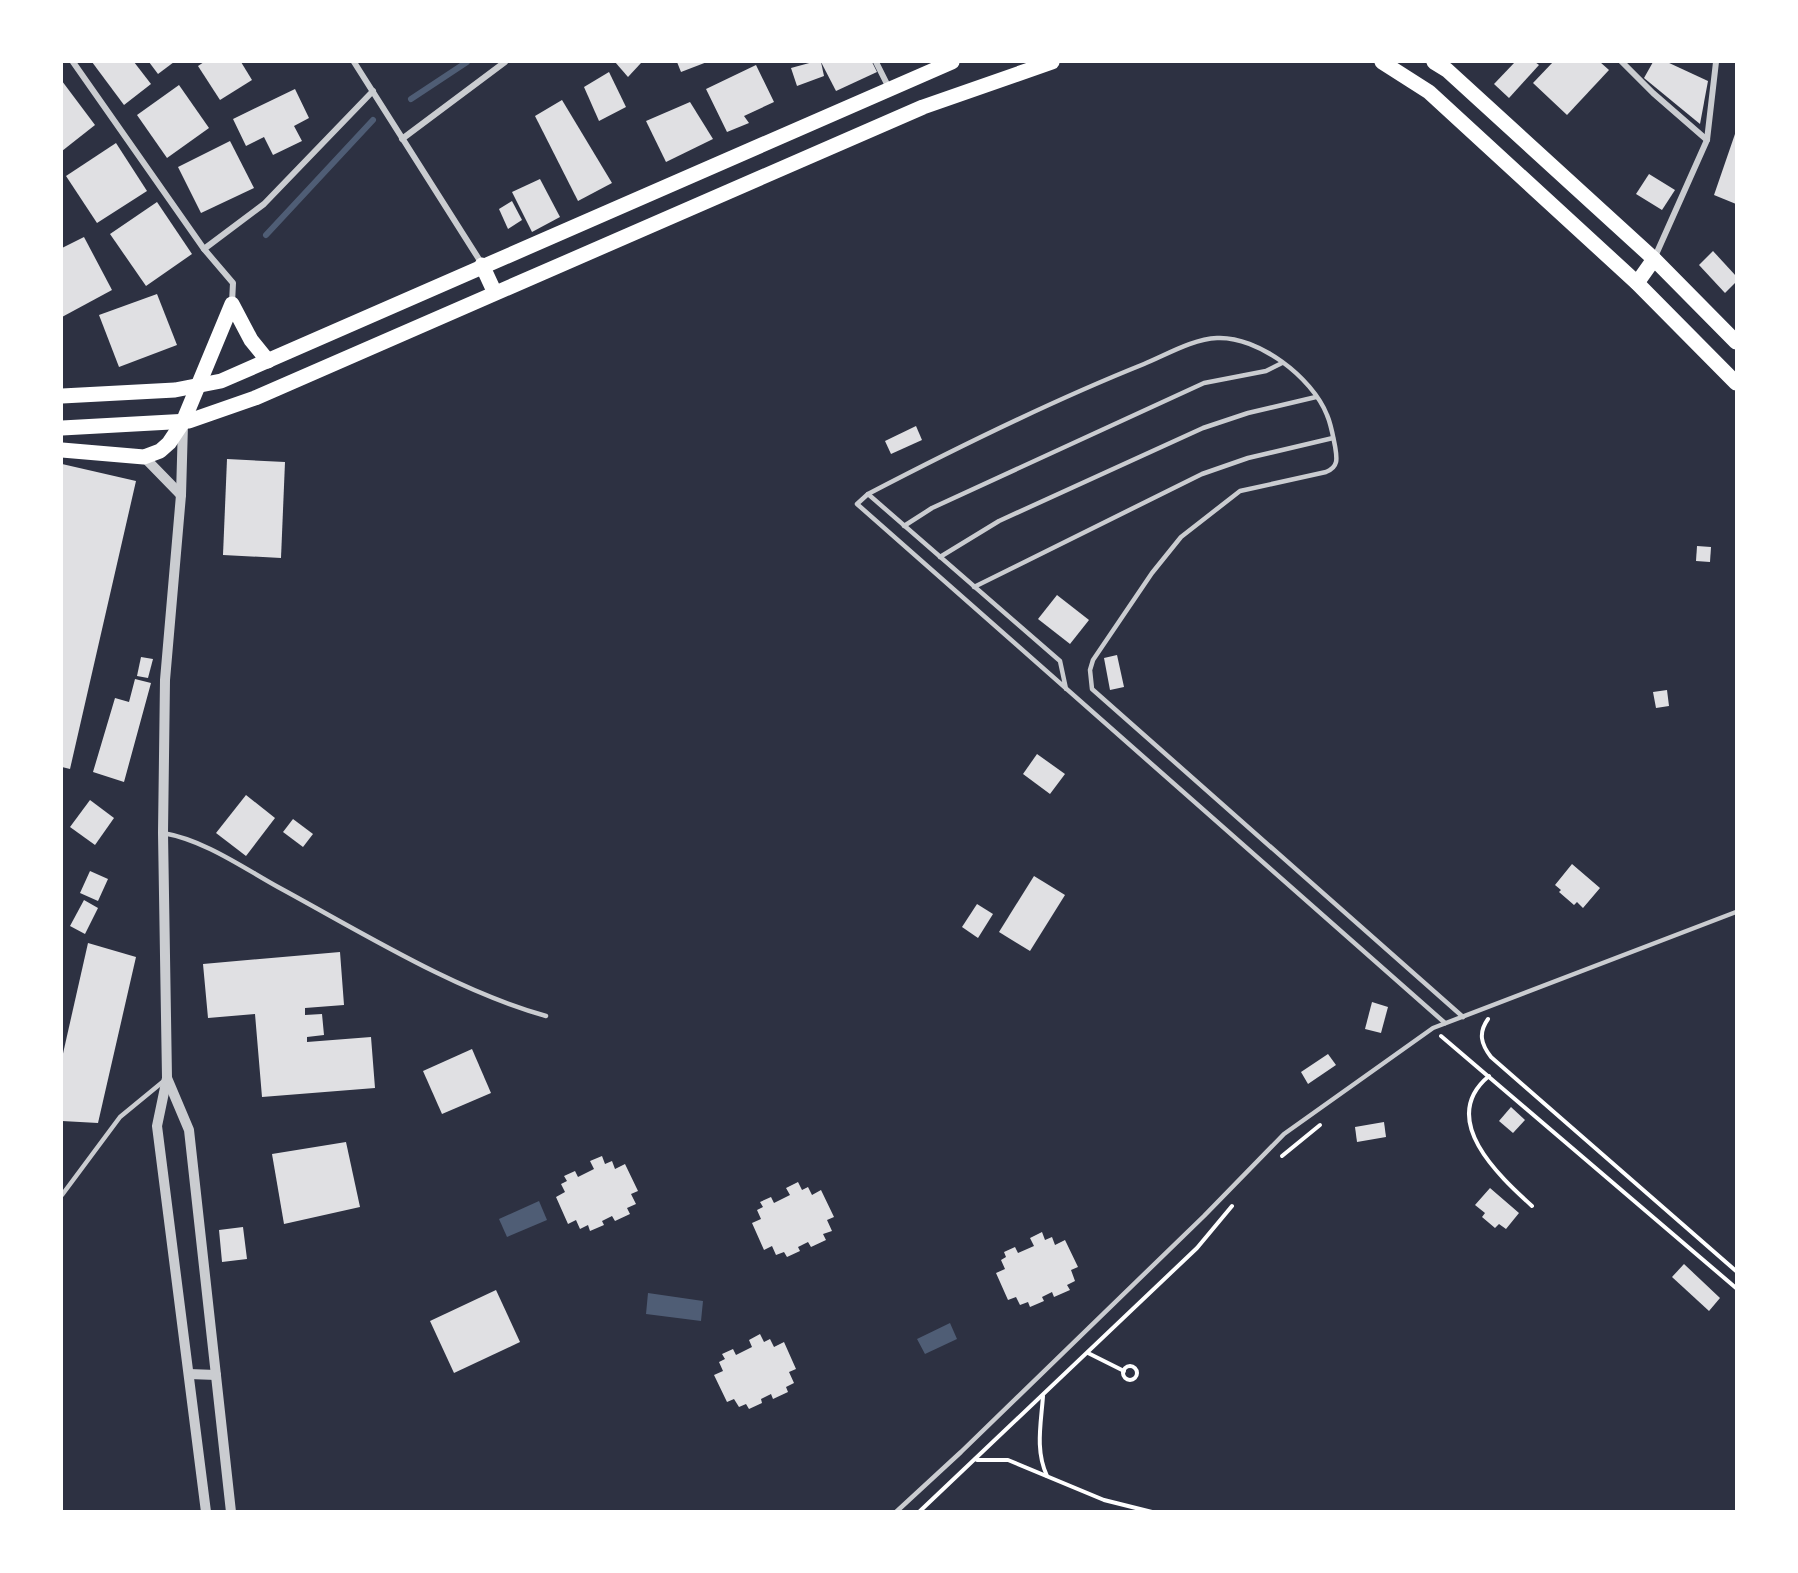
<svg xmlns="http://www.w3.org/2000/svg" width="1798" height="1573" font-family="'PT Sans',sans-serif">
  <style>
    .water { fill: #4f5d75 }
    .lines { fill: none; stroke-linecap: round; stroke-linejoin: round }
    .stream { stroke: #4f5d75; stroke-width: 6 }
    .building { fill: #e0e0e3 }
    .path { stroke: #fff; stroke-width: 4 }
    .service { stroke: #caccd0; stroke-width: 4.5 }
    .minor { stroke: #caccd0; stroke-width: 6 }
    .tertiary { stroke: #caccd0; stroke-width: 10 }
    .primary { stroke: #fff; stroke-width: 15 }
  </style>
  <rect width="100%" height="100%" fill="#2d3142"/>
  <g class="water">
    <path d="M539 1201 547 1220 507 1237 499 1219Z"/>
    <path d="M648 1293 703 1301 701 1321 646 1314Z"/>
    <path d="M950 1323 957 1339 925 1354 917 1339Z"/>
  </g>
  <g class="lines">
    <g class="stream">
      <path d="M411 99 467 62"/>
      <path d="M266 235 373 120"/>
    </g>
  </g>
  <g class="building">
    <path d="M92 62H134L151 84 124 105Z"/>
    <path d="M149 62H174L158 74Z"/>
    <path d="M204 62H241L252 80 220 100 198 66Z"/>
    <path d="M615 62H640L641 63 628 77Z"/>
    <path d="M677 62H707L681 72Z"/>
    <path d="M813 62H821L824 76 797 86 791 68Z"/>
    <path d="M821 62H872L877 72 836 91Z"/>
    <path d="M1515 62H1535L1539 65 1509 98 1494 84Z"/>
    <path d="M1553 62H1600L1609 70 1567 115 1533 83Z"/>
    <path d="M1653 62H1667L1708 81 1700 124 1644 78Z"/>
    <path d="M756 65 774 102 744 116 749 123 727 132 706 89Z"/>
    <path d="M609 72 626 107 599 121 584 87Z"/>
    <path d="M62 81 95 125 62 151Z"/>
    <path d="M179 85 209 128 167 158 137 115Z"/>
    <path d="M295 89 309 118 294 126 302 141 273 155 264 137 246 146 233 119Z"/>
    <path d="M562 100 612 183 578 201 535 116Z"/>
    <path d="M690 102 713 139 666 162 646 121Z"/>
    <path d="M1736 131V204L1714 195Z"/>
    <path d="M230 141 254 188 201 213 178 167Z"/>
    <path d="M116 143 147 191 97 223 66 176Z"/>
    <path d="M1649 174 1675 190 1662 210 1636 194Z"/>
    <path d="M540 179 560 217 532 232 512 192Z"/>
    <path d="M512 201 522 220 508 229 499 209Z"/>
    <path d="M157 202 192 254 146 286 110 234Z"/>
    <path d="M84 237 112 290 62 317V248Z"/>
    <path d="M1713 251 1736 276V282L1725 293 1699 265Z"/>
    <path d="M157 294 177 345 119 367 99 315Z"/>
    <path d="M916 426 922 440 891 454 885 441Z"/>
    <path d="M227 459 285 462 281 558 223 555Z"/>
    <path d="M62 464 136 481 70 769 62 767Z"/>
    <path d="M1697 546 1711 547 1710 562 1696 561Z"/>
    <path d="M1057 595 1089 620 1070 644 1038 619Z"/>
    <path d="M1117 655 1124 687 1110 690 1104 658Z"/>
    <path d="M141 657 153 659 148 678 137 676Z"/>
    <path d="M135 679 151 683 124 782 93 772 115 698 129 702Z"/>
    <path d="M1667 690 1669 706 1656 708 1653 692Z"/>
    <path d="M1037 754 1065 774 1050 794 1023 774Z"/>
    <path d="M246 795 275 818 246 856 216 833Z"/>
    <path d="M90 800 114 818 95 845 70 827Z"/>
    <path d="M293 819 313 834 303 847 283 832Z"/>
    <path d="M1572 864 1600 888 1583 908 1577 902 1574 905 1559 892 1561 890 1555 885Z"/>
    <path d="M90 871 108 879 98 901 80 893Z"/>
    <path d="M1034 876 1065 895 1030 951 999 932Z"/>
    <path d="M84 900 98 908 85 934 70 926Z"/>
    <path d="M977 904 993 914 978 938 962 927Z"/>
    <path d="M88 943 136 957 98 1123 62 1121V1058Z"/>
    <path d="M340 952 344 1005 305 1008V1015L322 1014 324 1035 307 1037V1042L371 1037 375 1088 262 1097 255 1014 208 1018 203 964Z"/>
    <path d="M1372 1002 1388 1007 1381 1033 1365 1029Z"/>
    <path d="M472 1049 491 1093 442 1114 423 1071Z"/>
    <path d="M1328 1054 1336 1065 1308 1084 1301 1072Z"/>
    <path d="M1511 1107 1525 1120 1513 1133 1499 1121Z"/>
    <path d="M1384 1122 1386 1137 1357 1142 1355 1127Z"/>
    <path d="M346 1142 360 1207 284 1224 272 1154Z"/>
    <path d="M602 1156 605 1164 612 1161 615 1169 625 1164 638 1191 631 1194 636 1204 627 1208 630 1214 615 1221 612 1216 602 1221 604 1225 590 1231 588 1225 580 1229 576 1220 568 1224 556 1197 565 1192 561 1184 567 1181 564 1176 575 1171 578 1177 594 1169 590 1161Z"/>
    <path d="M798 1182 802 1190 808 1187 812 1195 821 1190 834 1217 827 1220 832 1231 823 1234 826 1240 811 1247 808 1242 798 1247 800 1251 787 1257 784 1252 776 1255 772 1246 764 1250 752 1223 761 1219 757 1210 763 1207 760 1202 771 1197 774 1203 790 1195 786 1188Z"/>
    <path d="M1490 1188 1519 1213 1506 1229 1499 1224 1495 1228 1482 1217 1485 1213 1475 1205Z"/>
    <path d="M243 1227 247 1259 222 1262 219 1230Z"/>
    <path d="M1042 1232 1045 1240 1052 1237 1055 1245 1065 1240 1078 1267 1071 1270 1075 1281 1067 1285 1070 1290 1054 1297 1052 1292 1042 1297 1044 1301 1030 1307 1028 1302 1020 1305 1016 1297 1008 1300 996 1273 1005 1269 1001 1260 1006 1257 1004 1252 1015 1247 1018 1253 1034 1246 1030 1238Z"/>
    <path d="M1684 1264 1720 1298 1709 1311 1672 1277Z"/>
    <path d="M496 1290 520 1342 454 1373 430 1321Z"/>
    <path d="M760 1334 764 1342 770 1339 774 1347 784 1342 796 1369 789 1372 794 1383 786 1387 788 1392 773 1399 771 1394 761 1399 762 1403 749 1409 746 1404 739 1407 734 1399 727 1402 714 1375 723 1371 719 1362 725 1359 722 1354 733 1349 736 1355 752 1347 749 1340Z"/>
  </g>
  <g class="lines">
    <g class="path">
      <path d="M1488 1019C1478 1033 1481 1044 1491 1057L1736 1271"/>
      <path d="M1441 1036 1736 1288"/>
      <path d="M1489 1076C1437 1119 1499 1176 1532 1206"/>
      <path d="M1282 1156 1320 1125"/>
      <path d="M1088 1353 1124 1371"/>
      <circle cx="1130" cy="1373" r="7"/>
      <path d="M1043 1396C1041 1424 1035 1450 1047 1476"/>
      <path d="M977 1460H1008L1104 1500 1152 1512"/>
      <path d="M919 1512 1197 1248 1232 1206"/>
    </g>
    <g class="service">
      <path d="M868 494C958 447 1049 402 1144 364 1166 355 1193 339 1217 338 1258 336 1312 377 1327 415 1331 424 1333 436 1335 446 1337 458 1339 467 1326 472L1240 491 1181 537 1152 573 1093 660 1090 670 1092 689 1463 1017"/>
      <path d="M904 526 932 508 1204 383 1266 371 1282 363"/>
      <path d="M940 557 999 521 1203 428 1248 413 1316 397"/>
      <path d="M974 587 1202 474 1248 458 1333 438"/>
      <path d="M1066 689 1060 661 868 494 857 504 1445 1023"/>
      <path d="M163 833C204 840 242 867 278 887 361 932 456 991 546 1016"/>
      <path d="M62 1195 120 1117 165 1080"/>
      <path d="M896 1512 961 1452 1204 1216 1284 1134 1433 1028 1736 912"/>
    </g>
    <g class="minor">
      <path d="M73 62 204 249 233 283 232 303"/>
      <path d="M354 62 482 264"/>
      <path d="M876 62 889 88"/>
      <path d="M1622 62 1653 93 1707 140"/>
      <path d="M402 139 505 62"/>
      <path d="M204 249 264 204 373 91"/>
      <path d="M1654 259 1707 140 1716 62"/>
    </g>
    <g class="tertiary">
      <path d="M183 424 181 495 165 680 163 833 167 1078 157 1126 206 1512"/>
      <path d="M144 457 181 495"/>
      <path d="M167 1078 189 1130 231 1512"/>
      <path d="M189 1374 216 1375"/>
    </g>
    <g class="primary">
      <path d="M1382 62 1429 92 1637 283 1736 383"/>
      <path d="M1434 62 1447 70 1654 259 1736 342"/>
      <path d="M482 265 494 291"/>
      <path d="M1637 283 1654 259"/>
      <path d="M62 396 175 390 221 381 952 62"/>
      <path d="M62 428 189 421 255 398 923 107 1052 62"/>
      <path d="M62 450 144 457 160 451 169 443 183 422 232 304 251 340 268 361"/>
    </g>
  </g>
  <rect width="1798" height="1573" fill="none" stroke="#ffffff" stroke-width="126"/>
</svg>
